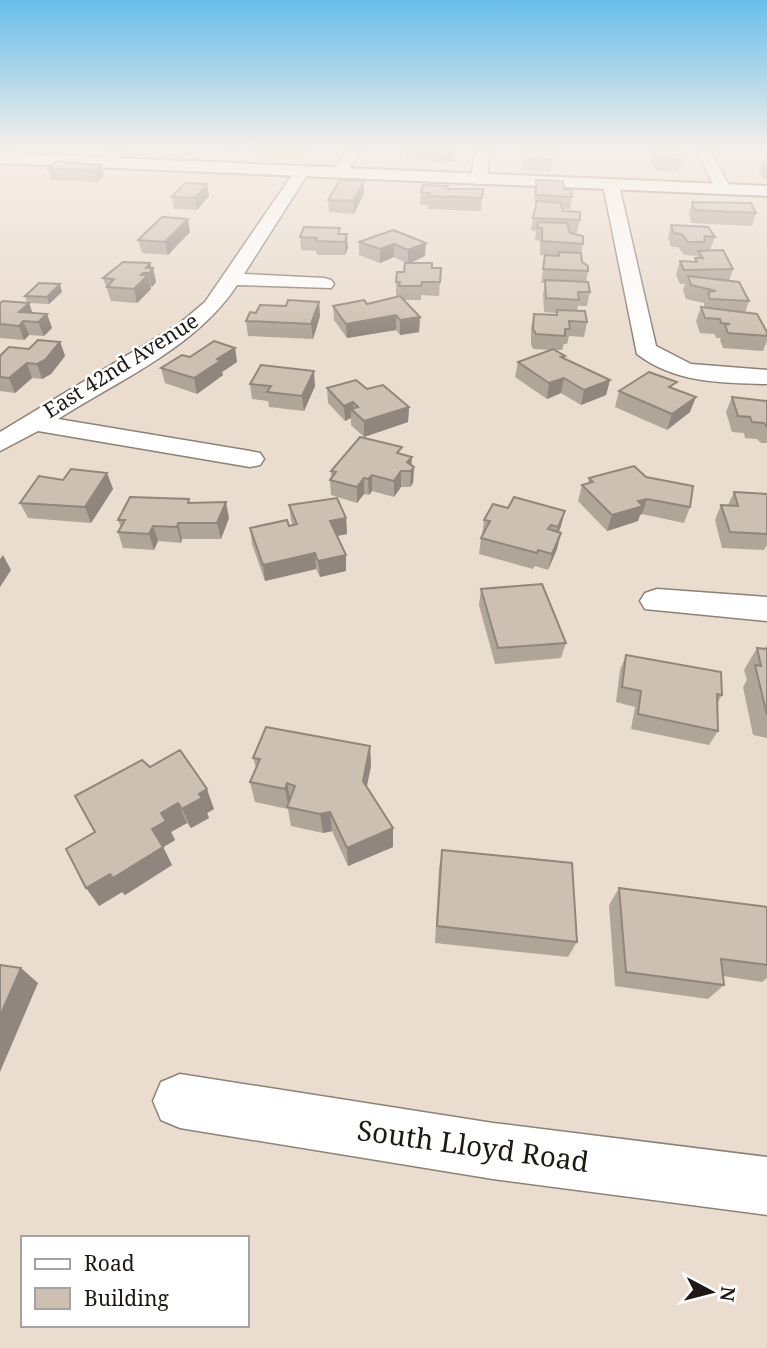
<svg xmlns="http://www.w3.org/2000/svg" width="767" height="1348" font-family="'Noto Serif',serif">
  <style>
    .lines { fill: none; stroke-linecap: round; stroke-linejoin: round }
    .street-casing { stroke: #8e8175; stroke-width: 3 }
    .secondary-casing { stroke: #8e8175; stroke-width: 4 }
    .street { fill: #fff; fill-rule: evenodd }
    .secondary { fill: #fff; fill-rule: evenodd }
    .wall { fill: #b0a599 }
    .shaded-wall { fill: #90867d }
    .building { fill: #cdc0b2; stroke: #90867d; stroke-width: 2 }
    .labels { text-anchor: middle; stroke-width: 5; stroke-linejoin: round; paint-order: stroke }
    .far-street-label { font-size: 21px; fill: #1e1914; stroke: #fff }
    .near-street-label { font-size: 28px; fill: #1e1914; stroke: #fff }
  </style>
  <rect width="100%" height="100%" fill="#eadcce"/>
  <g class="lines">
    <defs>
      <g id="street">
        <path d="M110 151H126L109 167H99V161Z"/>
        <path d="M346 151H360L344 177H332L330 174Z"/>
        <path d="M475 151H489L487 180 479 185 471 180Z"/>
        <path d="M697 151H711L731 189 729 192H717Z"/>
        <path d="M301 167 309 172 244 274 324 278 331 280 334 284 331 288 237 285C198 346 118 381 58 419L250 451 260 453 264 459 260 465 250 467 38 431 0 451V432L179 324 205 302 296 169Z"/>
        <path d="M611 180 619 185 656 346 691 364 767 370V384C721 383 675 383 637 354L603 185Z"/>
        <path d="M657 589 767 597V621L645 609 640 601 645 593Z"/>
        <path d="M180 1074 493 1123 767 1157V1215L493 1179 180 1128 161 1120 153 1101 161 1082Z"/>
      </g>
      <path id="secondary" d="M0 153 767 186V196L0 163Z"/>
    </defs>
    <use href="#street" class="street-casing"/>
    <use href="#secondary" class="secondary-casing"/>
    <use href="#street" class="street"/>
    <use href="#secondary" class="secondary"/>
  </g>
  <g class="wall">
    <path d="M217 151H240L239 152Z"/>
    <path d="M249 151H306L303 156 250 154Z"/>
    <path d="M406 151H454L453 162H447L406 159Z"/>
    <path d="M523 151H555L554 156H552L551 171 522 170Z"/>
    <path d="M652 151H676L681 160 678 172 656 171 650 158Z"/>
    <path d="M763 159 767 160V179L763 178 759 171Z"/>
    <path d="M101 165 104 176 97 182 51 180 48 169Z"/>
    <path d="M536 180 564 189 572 197 570 209H562L563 211 580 220 577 233H570L583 244 581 254 582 262 588 271 586 282 590 292 587 306H578L577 311 587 322 584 337 569 336 567 344H564L562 350H554L564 359 610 380 606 395 581 405 561 393 547 399 515 377 518 362 552 350 533 349 531 344V328L534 314 556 315V313L544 312 543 294 545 283H541L545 255 558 256 540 255V241L535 240 536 231 531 230 535 207 534 192Z"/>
    <path d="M364 181V193L354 214 329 212 328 200Z"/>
    <path d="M207 184 209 196 197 210 174 209 172 197Z"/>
    <path d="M448 189H483L481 211 428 209V205H420L421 193Z"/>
    <path d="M692 202 756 213 752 226 691 223 689 214Z"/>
    <path d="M671 225 715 237 710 250H702V251L733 269 729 281 749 301 745 313 767 332V341L763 351 723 348 720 340 721 338H716L715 334 700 333 696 321 701 307H704V303L686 299 683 290 685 284H680L676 275 680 261 694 262 697 256 684 255 678 247H671L668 238Z"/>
    <path d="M393 230 425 256 410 263 432 268 440 282 439 296 421 295V300H404L420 317 419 332 400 335 396 330 347 338 334 320 333 306 367 304 399 296H396V282L404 272 406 263 394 257 380 263 359 255V242Z"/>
    <path d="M190 232 168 255 142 253 138 240Z"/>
    <path d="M340 234 348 248 345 255H317L316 251 301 250 300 237Z"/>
    <path d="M150 263 151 268H153L156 282 152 287H150L151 289 137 303 111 301 103 278Z"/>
    <path d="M62 292 49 304 29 303 32 313 47 314 52 328 44 336 29 335 24 340 0 338V303H27L25 296Z"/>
    <path d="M319 302 320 316 313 339 248 336 246 321 256 313 286 306Z"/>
    <path d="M60 342 65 356 51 374 42 379 32 378 15 393 0 391V356Z"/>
    <path d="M235 348 237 362 222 372 223 375 197 394 165 383 161 368 190 357Z"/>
    <path d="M250 384 315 386 304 411 269 407 268 401 252 399Z"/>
    <path d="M327 388 367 389 409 407 408 422 364 437 351 425V418L345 421 328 403Z"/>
    <path d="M674 389 690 412 667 430 615 407 619 391Z"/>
    <path d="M732 397 766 401 767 400V443H761L757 439 745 438 744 433 732 432 726 412Z"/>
    <path d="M402 454 412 457 411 465 414 467 413 483 410 487H401L394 497 372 491 369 495 364 494 357 503 331 495 330 480 331 478V471Z"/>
    <path d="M107 473 113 489 91 523 28 518 20 503 63 480Z"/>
    <path d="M646 477 690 507 684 523 642 514 640 515 638 521 607 531 578 501 582 485 588 484 589 478Z"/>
    <path d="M734 492 767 494V545L764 550 722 548 715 520 721 505H728Z"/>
    <path d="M190 503 229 518 221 539H182L181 543 158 541 154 550 123 548 118 532 121 528 118 520Z"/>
    <path d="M289 505 346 518 347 534 337 536 346 555V571L320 577 316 569 265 581 252 544 250 528 293 525 291 521Z"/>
    <path d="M484 520 561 526 559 532 557 549 548 570 535 566 533 569 479 554 481 538 482 536Z"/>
    <path d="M481 589 566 643 561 658 495 664 479 605Z"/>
    <path d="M767 645V738L753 735 743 687 747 680 744 670 757 648 764 649Z"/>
    <path d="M626 655 722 695 718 702V731L709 745 631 729 635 707 616 702 620 670Z"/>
    <path d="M370 746 371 766 366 787 393 847 348 866 332 831 323 833 291 826 288 809 255 802 250 782 256 768 253 758Z"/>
    <path d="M150 767 214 809 207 813 209 818 191 828 187 823 171 832 175 840 163 847 172 865 125 895 122 892 99 906Z"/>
    <path d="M442 850 577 942 568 957 435 943 439 868Z"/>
    <path d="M619 888 767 907V978L762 982 723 976 724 985 708 999 615 986 609 905Z"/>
  </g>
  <g class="shaded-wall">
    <path d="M447 151H454L453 162H447Z"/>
    <path d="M101 165 104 176 97 182 94 170Z"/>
    <path d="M364 181V193L354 214 353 201Z"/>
    <path d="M207 184 209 196 197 210 195 198Z"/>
    <path d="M188 219 190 232 168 255 165 242Z"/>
    <path d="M347 234 348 248 345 255V242Z"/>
    <path d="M426 243 425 256 408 264V250Z"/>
    <path d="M394 244V257L380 263V249Z"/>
    <path d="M150 263 152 269 153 268 156 282 152 287 146 268Z"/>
    <path d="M143 273 144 279 148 275 151 289 137 303 134 289Z"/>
    <path d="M60 284 62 292 49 304 47 297Z"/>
    <path d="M319 302 320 316 313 339 311 324Z"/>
    <path d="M29 303 34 317 23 321 29 335 24 340 19 326V312Z"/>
    <path d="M47 314 52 328 44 336 38 322Z"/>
    <path d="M396 315V330L347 338 346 324Z"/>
    <path d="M420 317 419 332 400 335V320Z"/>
    <path d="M60 342 65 356 51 374 42 379 37 364Z"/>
    <path d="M235 348 237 362 222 372 223 375 197 394 194 378 217 359Z"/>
    <path d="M27 363 32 378 15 393 9 378Z"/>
    <path d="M314 371 315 386 304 411 302 396Z"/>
    <path d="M564 378 561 393 547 399 549 383Z"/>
    <path d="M610 380 606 395 581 405 584 390Z"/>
    <path d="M696 397 690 412 667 430 672 414Z"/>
    <path d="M353 402V412L351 409V418L345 421 344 406Z"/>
    <path d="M409 407 408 422 364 437V421Z"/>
    <path d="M412 457 411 471 414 467 413 483 410 487 411 471 407 462Z"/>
    <path d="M401 471V487L394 497V481Z"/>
    <path d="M107 473 113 489 91 523 85 507Z"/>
    <path d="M372 475V491L369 495 368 479Z"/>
    <path d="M364 478V494L357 503V487Z"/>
    <path d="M647 499 642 514 640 515 638 521 607 531 612 515 638 501Z"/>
    <path d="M226 502 229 518 221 539 217 523Z"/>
    <path d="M565 511 561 526 554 542 558 527Z"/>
    <path d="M346 518 347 534 331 537 330 521Z"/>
    <path d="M178 523 182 539 181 543 177 527Z"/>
    <path d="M153 526 158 541 154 550 149 534Z"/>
    <path d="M561 533 557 549 548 570 552 554Z"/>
    <path d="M315 553 316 569 265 581 263 565Z"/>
    <path d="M3 555 11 570 0 587V559Z"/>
    <path d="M346 555V571L320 577 318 561Z"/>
    <path d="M370 746 371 766 364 801 363 781Z"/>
    <path d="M287 783 291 803 289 809 285 789Z"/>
    <path d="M207 789 214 809 207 813 209 818 191 828 182 809 199 794Z"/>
    <path d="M178 803 187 823 171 832 175 840 162 848 152 829 161 813Z"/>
    <path d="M330 812 332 831 323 833 320 814Z"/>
    <path d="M393 828V847L348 866 347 848Z"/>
    <path d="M163 847 172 865 125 895 122 892 99 906 86 888 110 874Z"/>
    <path d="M21 968 38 983 0 1072V1016Z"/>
  </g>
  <g class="building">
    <path d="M523 151H552V160L523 158Z"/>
    <path d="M655 151H676L681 160H659Z"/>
    <path d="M57 161 101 165 94 170 48 169Z"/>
    <path d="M340 180 364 181 353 201 328 200Z"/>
    <path d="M536 180 563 181 564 189 571 190 572 197 536 195Z"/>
    <path d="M185 183 207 184 195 198 172 197Z"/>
    <path d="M423 185 448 186V189H483L482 198 429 196 430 193H421Z"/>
    <path d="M537 201 560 203 563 211 580 212V220L533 218Z"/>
    <path d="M692 202 751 203 756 213 695 210Z"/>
    <path d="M162 217 188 219 165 242 138 240Z"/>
    <path d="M538 222 567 223 570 233 583 236V244L542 241V228L537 227Z"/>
    <path d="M671 225 708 227 715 237 705 236 704 242H688L682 234 674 233Z"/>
    <path d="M304 227 340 228 338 234H347L345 242 316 241 317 238 300 237Z"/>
    <path d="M393 230 426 243 408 250 394 244 380 249 359 242Z"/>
    <path d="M723 250 733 269 684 270 680 261 697 262 695 258H703L698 251Z"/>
    <path d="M559 252 581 253 582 262 588 266V271L543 269 545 255 559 256Z"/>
    <path d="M123 262 150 263 146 268H153L149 273H143L141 275H148L134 289 107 287 114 279 103 278Z"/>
    <path d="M405 263H432V268H441L440 282H422L421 286H399L400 282H396L397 272H404Z"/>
    <path d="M688 276 739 282 749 301 710 299 708 292 716 291 691 285Z"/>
    <path d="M545 280 588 282 590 292H578L579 300 546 298Z"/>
    <path d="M39 283 60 284 47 297 25 296Z"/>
    <path d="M400 296 420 317 400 320 396 315 346 324 333 306 364 300 367 304Z"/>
    <path d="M288 300 319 302 311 324 246 321 250 312 256 313 260 305 286 306Z"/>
    <path d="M3 301 29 303 19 312 47 314 38 322 23 321 19 326 0 324V303Z"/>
    <path d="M701 307 757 314 767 332V336L728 333 725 325 730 324 721 323 720 319 705 318Z"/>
    <path d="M557 310 585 311 587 322 569 321 570 329H565V336L536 334 533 329 534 314 557 315Z"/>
    <path d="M38 340 60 342 46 359 37 364 27 363 9 378 0 377V356L9 347 29 349Z"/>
    <path d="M214 341 235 348 217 359 220 361 194 378 161 368 182 355 190 357Z"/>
    <path d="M553 349 565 356 561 357 610 380 584 390 564 378 549 383 518 362Z"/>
    <path d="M261 365 314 371 302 396 267 392 271 386 250 384Z"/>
    <path d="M649 372 677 382 669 387 696 397 672 414 619 391Z"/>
    <path d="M356 380 367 389 383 385 409 407 364 421 351 409 358 407 353 402 344 406 327 388Z"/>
    <path d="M732 397 767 401V427L764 423 752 422 750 417 738 416Z"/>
    <path d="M360 437 402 447 397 453 412 457 407 462 414 467 411 471H401L394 481 372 475 368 479 364 478 357 487 330 480 336 472 331 471Z"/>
    <path d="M634 466 646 477 693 486 690 507 647 499 638 501 643 506 612 515 582 485 593 482 589 478Z"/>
    <path d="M71 469 107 473 85 507 20 503 39 476 63 480Z"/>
    <path d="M734 492 767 494V534L730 532 721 505 738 506Z"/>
    <path d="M130 497 189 499 188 503 226 502 217 523H178L177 527 153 526 149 534 118 532 125 520H118Z"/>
    <path d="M514 497 565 511 558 527 551 525 548 529 561 533 552 554 538 550 537 553 481 538 490 521 484 520 493 504 508 508Z"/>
    <path d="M337 498 346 518 330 521 346 555 318 561 315 553 263 565 250 528 287 520 289 526 297 524 289 505Z"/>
    <path d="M542 584 566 643 498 648 481 589Z"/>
    <path d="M757 648 767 649V715L755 665 761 666Z"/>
    <path d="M626 655 721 672 722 695 717 694 718 731 638 714 641 691 622 687Z"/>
    <path d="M266 727 370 746 363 781 393 828 347 848 330 812 320 814 287 807 295 786 287 783 285 789 250 782 260 759 253 758Z"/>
    <path d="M180 750 207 789 199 794 202 798 182 809 178 803 161 813 166 821 152 829 163 847 113 878 110 874 86 888 66 849 95 832 75 796 142 760 150 767Z"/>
    <path d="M442 850 572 863 577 942 437 926Z"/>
    <path d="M619 888 767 907V965L721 959 724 985 626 972Z"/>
    <path d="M0 965 21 968 0 1016Z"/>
  </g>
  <linearGradient id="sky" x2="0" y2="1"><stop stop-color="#68beec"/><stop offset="0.44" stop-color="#f6efe9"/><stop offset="1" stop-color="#f6efe9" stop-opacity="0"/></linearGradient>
  <rect width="767" height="340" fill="url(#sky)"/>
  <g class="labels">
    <g class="far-street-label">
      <text transform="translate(121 366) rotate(-32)" y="7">East 42nd Avenue</text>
    </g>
    <g class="near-street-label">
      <text transform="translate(473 1146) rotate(8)" y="10">South Lloyd Road</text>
    </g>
  </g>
  <rect x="21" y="1236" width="228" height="91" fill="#ffffff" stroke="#a5a3a1" stroke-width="2"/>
  <rect x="35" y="1259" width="35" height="10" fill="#ffffff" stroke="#a5a3a1" stroke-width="2"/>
  <text x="84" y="1271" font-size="21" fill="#1e1914">Road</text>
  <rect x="35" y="1288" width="35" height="21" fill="#cdc0b2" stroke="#a5a3a1" stroke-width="2"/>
  <text x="84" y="1306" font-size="21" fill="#1e1914">Building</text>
  <g transform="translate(711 1292) rotate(97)" stroke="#ffffff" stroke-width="5" paint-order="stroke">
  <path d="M0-5L12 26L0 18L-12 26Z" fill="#1e1914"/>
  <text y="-10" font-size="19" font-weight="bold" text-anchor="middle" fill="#1e1914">N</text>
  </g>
</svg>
